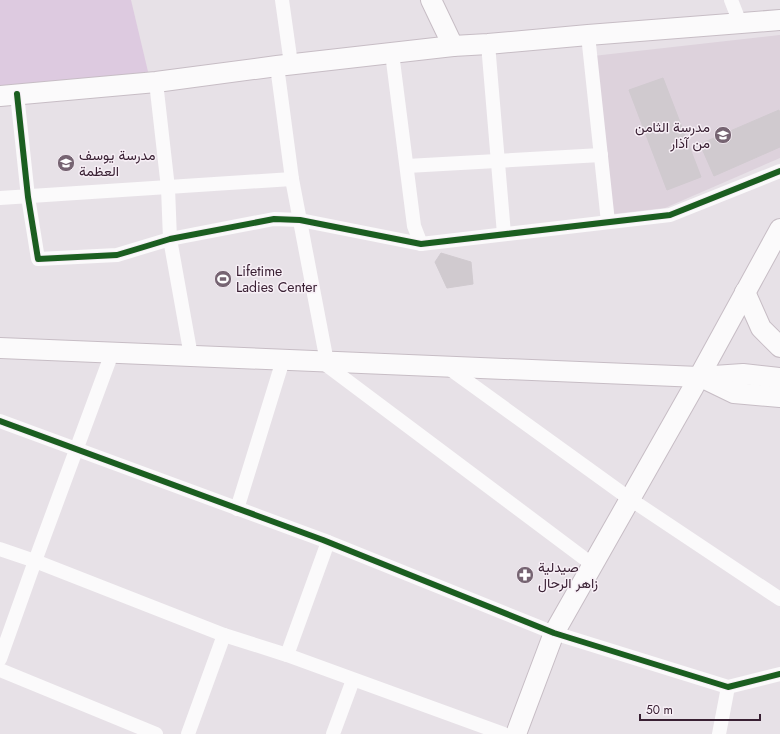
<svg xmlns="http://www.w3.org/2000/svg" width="780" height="734" font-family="Jost,Vazirmatn,sans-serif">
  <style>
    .built { fill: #ddd2dc }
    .green { fill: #ddcae0 }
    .building { fill: #d0cacf; stroke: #d0cacf }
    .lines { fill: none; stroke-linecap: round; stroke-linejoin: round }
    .secondary-casing { stroke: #c7bdc5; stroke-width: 22 }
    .street { stroke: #fbfafb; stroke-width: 14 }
    .secondary { stroke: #fbfafb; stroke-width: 20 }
    .cycleway-casing { stroke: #f7eff6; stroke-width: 8 }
    .cycleway { stroke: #1b5e20; stroke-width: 6 }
    .labels { text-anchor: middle; stroke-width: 3; stroke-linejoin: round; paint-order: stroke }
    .poi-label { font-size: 14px; fill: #392033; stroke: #f7eff6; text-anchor: start }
  </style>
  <rect width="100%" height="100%" fill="#e7e1e7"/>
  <path class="built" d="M780 35V158L665 208 613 214 593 56Z"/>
  <path class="green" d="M0 0H131L150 80 0 87Z"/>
  <g class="building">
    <path d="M663 78 701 177 667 190 629 90Z"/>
    <path d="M779 110 780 114V147L714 176 700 144Z"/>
    <path d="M441 253 471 262 473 284 447 288 435 262Z"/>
  </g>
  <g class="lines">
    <defs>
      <g id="secondary">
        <path d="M431 0 453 46"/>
        <path d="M0 96 156 82 277 66 453 46 488 44 588 35 780 20"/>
        <path d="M745 292 761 328 780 347"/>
        <path d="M0 348 699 377 743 374 780 378"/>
        <path d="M701 377 734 393 780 397"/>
        <path d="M516 734 554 633 693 388 780 229"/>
      </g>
    </defs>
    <use href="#secondary" class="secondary-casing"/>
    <g class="street">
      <path d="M282 0 291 64"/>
      <path d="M731 0 740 23"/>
      <path d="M588 35 608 222"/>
      <path d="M488 44 504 234"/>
      <path d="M392 53 414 226 421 244"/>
      <path d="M277 66 292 179 327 362"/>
      <path d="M156 82 168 188 170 239 191 356"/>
      <path d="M17 94 28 197 38 259 117 255 170 239 274 219 300 220 421 244 670 215 780 171"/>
      <path d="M407 166 601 155"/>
      <path d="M0 198 292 179"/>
      <path d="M321 361 593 565"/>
      <path d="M446 366 630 499 780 599"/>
      <path d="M0 421 323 540 554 633 728 687 780 674"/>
      <path d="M237 509 283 360"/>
      <path d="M0 549 35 561 224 635 287 655 504 734"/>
      <path d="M287 655 328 542"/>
      <path d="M0 659 35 561 112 353"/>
      <path d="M0 670 156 734"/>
      <path d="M188 734 224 635"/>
      <path d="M333 734 353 680"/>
      <path d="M719 734 728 687"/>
    </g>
    <use href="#secondary" class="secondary"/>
    <defs>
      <g id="cycleway">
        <path d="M17 94 28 197 38 259 117 255 170 239 274 219 300 220 421 244 670 215 780 171"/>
        <path d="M0 421 323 540 554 633 728 687 780 674"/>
      </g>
    </defs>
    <use href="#cycleway" class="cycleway-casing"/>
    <use href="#cycleway" class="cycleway"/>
  </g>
  <defs>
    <symbol id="school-disc" viewBox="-11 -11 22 22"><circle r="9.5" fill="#766472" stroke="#f7eff6"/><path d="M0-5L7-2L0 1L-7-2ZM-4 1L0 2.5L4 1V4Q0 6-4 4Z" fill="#fff"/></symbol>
    <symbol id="stadium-disc" viewBox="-11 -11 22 22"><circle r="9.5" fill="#766472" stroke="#f7eff6"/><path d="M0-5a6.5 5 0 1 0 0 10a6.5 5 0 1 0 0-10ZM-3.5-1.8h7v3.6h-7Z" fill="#fff"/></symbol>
    <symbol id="pharmacy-disc" viewBox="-11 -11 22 22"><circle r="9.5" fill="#766472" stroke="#f7eff6"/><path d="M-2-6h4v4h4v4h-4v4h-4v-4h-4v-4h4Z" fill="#fff"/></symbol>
  </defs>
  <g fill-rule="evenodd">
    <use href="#school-disc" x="713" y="125" width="20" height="20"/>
    <use href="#school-disc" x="56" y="153" width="20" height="20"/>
    <use href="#stadium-disc" x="213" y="269" width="20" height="20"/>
    <use href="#pharmacy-disc" x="515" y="565" width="20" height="20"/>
  </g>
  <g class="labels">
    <g class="poi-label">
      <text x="710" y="132" text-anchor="end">مدرسة الثامن<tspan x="710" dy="16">من آذار</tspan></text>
      <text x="79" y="160">مدرسة يوسف<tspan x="79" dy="16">العظمة</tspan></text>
      <text x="236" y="276">Lifetime<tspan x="236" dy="16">Ladies Center</tspan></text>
      <text x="538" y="572">صيدلية<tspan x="538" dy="16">زاهر الرحال</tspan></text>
    </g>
  </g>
  <path d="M640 714v6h120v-6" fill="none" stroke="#392033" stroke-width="2"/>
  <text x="646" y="714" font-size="12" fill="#392033" stroke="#f7eff6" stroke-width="3" paint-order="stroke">50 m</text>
</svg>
